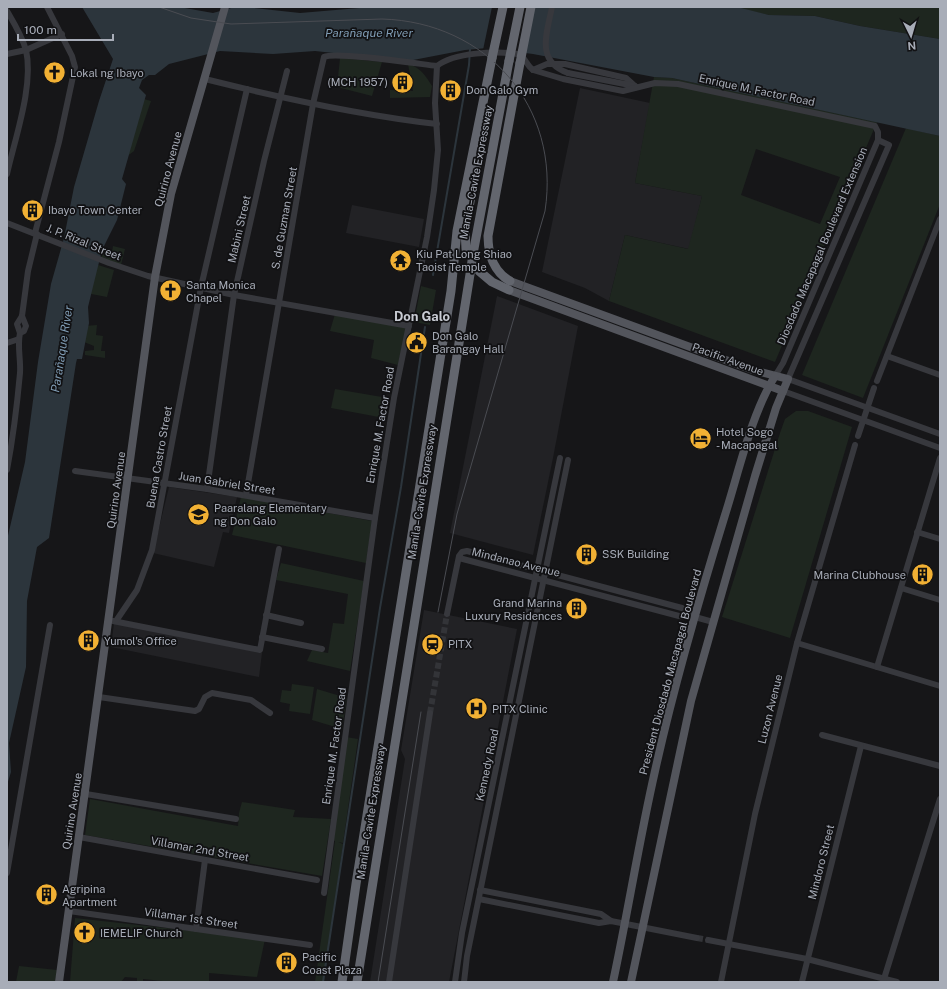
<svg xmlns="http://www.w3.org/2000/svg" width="947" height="989" font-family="'Public Sans',sans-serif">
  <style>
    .built { fill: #222225 }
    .green { fill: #1e261f; fill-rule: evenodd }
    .water { fill: #2c353c }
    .pier { fill: #161618 }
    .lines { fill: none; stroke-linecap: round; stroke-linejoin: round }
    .stream { stroke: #2c353c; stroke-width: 2 }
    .minor-tunnel { stroke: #333438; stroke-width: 6; stroke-dasharray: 6 3; stroke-linecap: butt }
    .minor { stroke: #37383d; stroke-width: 6 }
    .major { stroke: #53555c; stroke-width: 8 }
    .highway { stroke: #63666e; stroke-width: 9 }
    .tram { stroke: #4a4c52; stroke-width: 1 }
    .minor-bridge { stroke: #37383d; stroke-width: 6 }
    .highway-bridge { stroke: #63666e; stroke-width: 9 }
    .labels { text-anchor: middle; stroke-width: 3.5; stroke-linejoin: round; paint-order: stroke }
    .poi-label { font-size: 11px; fill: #a8adb8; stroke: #111113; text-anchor: start }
    .street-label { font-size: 11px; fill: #a8adb8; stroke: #111113 }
    .water-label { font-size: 12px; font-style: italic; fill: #7f9bb3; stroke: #111113 }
    .quarter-label { font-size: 13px; font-weight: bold; fill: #c9ccd4; stroke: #111113 }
  </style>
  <rect width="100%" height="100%" fill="#161618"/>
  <g class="built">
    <path d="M580 88 650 103 635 183 702 196 689 249 625 235 609 301 585 288 542 272Z"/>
    <path d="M352 205 424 219 419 247 346 233Z"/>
    <path d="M497 296 578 326 553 458 533 555 450 533Z"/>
    <path d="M169 487 237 497 229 533 223 532 214 567 153 553Z"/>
    <path d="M424 610 517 629 449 982H370L405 759 401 750Z"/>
    <path d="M114 623 262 653 259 677 111 647Z"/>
  </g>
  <g class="green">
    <path d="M731 7H940V39L860 26 815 16 769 15Z"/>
    <path d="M340 58 382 62 372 96 337 87Z"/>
    <path d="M408 64C420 67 425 75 432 86L430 97 390 98V90L413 91Z"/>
    <path d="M654 77 672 78 877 122 775 362 609 301 625 235 688 249 702 196 635 183ZM756 149 840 177 820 224 741 195Z"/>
    <path d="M137 97 151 101 134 151 126 157Z"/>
    <path d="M906 128 940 136V204L863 398 802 375Z"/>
    <path d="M113 246 125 249 121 265 101 258 104 249 112 252Z"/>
    <path d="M98 265 114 270 107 297 86 293Z"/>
    <path d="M421 286 436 290 430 325 414 322Z"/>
    <path d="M335 314 406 328 398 365 371 358 374 340 330 331Z"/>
    <path d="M97 325 96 335 103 336 101 351H105V358L85 355V351L94 350V346L84 342 86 326Z"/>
    <path d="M335 389 388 398 384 418 331 408Z"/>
    <path d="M796 411H808L852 427 790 638 722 617 780 433 785 419Z"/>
    <path d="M241 497 372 521 366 563 232 535Z"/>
    <path d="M281 563 364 581 350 671 307 661 312 650 328 653 333 623 344 624 348 594 276 580Z"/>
    <path d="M292 684 314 687 310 714 289 711 290 704 280 702 282 690 291 691Z"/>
    <path d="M317 689 347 698 342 729 312 720Z"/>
    <path d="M346 737 358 739 343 843 338 842 343 844 324 982H315L335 841 333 840Z"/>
    <path d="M90 799 238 826 239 813 242 802 295 810 293 817 331 819 322 876 85 835Z"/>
    <path d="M75 918 265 939 257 977 209 973V982H172L143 979V982H137V978L125 977 121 982H70Z"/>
    <path d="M19 966 57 970 55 982H16Z"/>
  </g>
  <path class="water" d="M82 7H179L213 13 235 7H246L300 13 371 7H737L769 15 815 16 860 26 940 39V136L672 78 654 77 533 54 487 48 465 50 408 61 315 51 273 54 220 51 169 64 155 75H149L142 80 139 88 146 95 122 179 126 184 117 220 102 250 88 307 89 323 82 359H77L76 363 49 538 37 547 27 601 26 667 9 743 11 772 7 785V540L25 462 38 362 51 284 64 238 74 187 99 101 113 59Z"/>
  <path class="pier" d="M492 7H534L524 55 483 50Z"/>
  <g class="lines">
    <g class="stream">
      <path d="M433 275 469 65 470 49"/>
      <path d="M323 982 380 608 401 487 425 327"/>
    </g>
    <g class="minor-tunnel">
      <path d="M430 713 447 614"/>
      <path d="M697 938 708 940"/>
    </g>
    <g class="minor">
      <path d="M7 11C14 23 22 36 26 50 34 85 15 138 7 174"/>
      <path d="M7 54 26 50 62 34"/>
      <path d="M533 70 547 64H565L626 78 636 87"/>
      <path d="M568 73 635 86"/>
      <path d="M205 79C281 98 359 115 437 124"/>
      <path d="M878 140 889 145 788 379 940 434"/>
      <path d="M7 223 109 263 148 276 234 295 409 326"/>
      <path d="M35 233 59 142 75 67 72 56 47 7"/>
      <path d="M20 333 17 324 22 316 28 271 37 234"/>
      <path d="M7 343 19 339"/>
      <path d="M887 356 940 375"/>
      <path d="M877 381 940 219"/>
      <path d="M783 391 940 448"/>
      <path d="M858 436 874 388"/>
      <path d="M7 470C13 438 17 406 20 373 21 359 17 347 20 333L24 331 26 326 22 316"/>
      <path d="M75 471 207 489 375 518"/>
      <path d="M207 489 234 295 264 161 287 71"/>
      <path d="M246 495 313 104 324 57C335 51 419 64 437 66"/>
      <path d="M917 532 940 539"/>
      <path d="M459 558 679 616 695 617 713 622"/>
      <path d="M901 588 940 600"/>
      <path d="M447 614 459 556 462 552 467 551 682 608 695 617"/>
      <path d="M266 615 301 623"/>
      <path d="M113 621 260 650 279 549"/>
      <path d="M116 621 137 590 152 550 201 287 247 89"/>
      <path d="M262 637 322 649"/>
      <path d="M797 643 940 686"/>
      <path d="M877 667 940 458"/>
      <path d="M99 697 195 711 199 709 205 697 212 693 251 700 270 713"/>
      <path d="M822 735 940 766"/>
      <path d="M86 794 236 819"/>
      <path d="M79 837 317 880"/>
      <path d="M7 873 50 625"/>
      <path d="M480 890 601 914 611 921"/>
      <path d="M324 893 375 518 394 398 427 237 434 190 438 150 435 103 437 66C454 52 497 51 518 54 526 58 526 65 533 70L563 79 623 91 655 83 678 84 875 126 878 132V140L783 363 775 376"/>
      <path d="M479 899 599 923 611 921 697 938"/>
      <path d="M69 911 310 945"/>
      <path d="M196 929 205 860"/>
      <path d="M708 940 807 959 897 982"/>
      <path d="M389 982 430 713"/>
      <path d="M455 982 462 933 560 458"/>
      <path d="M464 982 467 956 568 460"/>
      <path d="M721 982 755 814 797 643 855 445"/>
      <path d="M802 982 861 746"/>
      <path d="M883 982 940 799"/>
    </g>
    <g class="major">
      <path d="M510 281 753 370 788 379 776 408 755 476 691 701 631 982"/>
      <path d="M509 290 783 391"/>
      <path d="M59 982 155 277 171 194 225 7"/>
      <path d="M613 982C628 912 639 841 655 771 674 685 699 599 725 515 739 471 751 415 775 376"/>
    </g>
    <g class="highway">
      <path d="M466 249 465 230 482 134"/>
      <path d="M473 254 509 61"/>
      <path d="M479 271 492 282 509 290"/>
      <path d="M510 281C494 272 488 254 488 236L520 63"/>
      <path d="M342 982 356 884 451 291 457 231 492 58"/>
      <path d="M357 982 471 268"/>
    </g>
    <g class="tram">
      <path d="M159 7 191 18 231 24 382 19C487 22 561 107 545 211L457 514 438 612"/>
      <path d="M378 982 421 712"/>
    </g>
    <path class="minor-bridge" d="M552 7C547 33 535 61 568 73"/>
    <g class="highway-bridge">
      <path d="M492 58 503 7"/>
      <path d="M509 61 520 7"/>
      <path d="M520 63 531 7"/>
      <path d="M471 268 473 254"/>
    </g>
  </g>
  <defs>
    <symbol id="church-disc" viewBox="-11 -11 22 22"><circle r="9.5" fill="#f2b134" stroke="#111113"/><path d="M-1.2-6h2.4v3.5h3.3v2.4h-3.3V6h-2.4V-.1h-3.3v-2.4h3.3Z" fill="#111"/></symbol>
    <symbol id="building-disc" viewBox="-11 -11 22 22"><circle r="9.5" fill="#f2b134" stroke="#111113"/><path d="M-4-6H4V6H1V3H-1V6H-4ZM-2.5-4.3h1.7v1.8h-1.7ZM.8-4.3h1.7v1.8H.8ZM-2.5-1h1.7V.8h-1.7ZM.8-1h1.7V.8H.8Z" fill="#111"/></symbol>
    <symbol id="temple-disc" viewBox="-11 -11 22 22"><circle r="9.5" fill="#f2b134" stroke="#111113"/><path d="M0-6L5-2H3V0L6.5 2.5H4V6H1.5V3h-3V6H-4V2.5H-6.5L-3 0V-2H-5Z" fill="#111"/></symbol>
    <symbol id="civic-disc" viewBox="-11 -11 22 22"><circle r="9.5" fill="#f2b134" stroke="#111113"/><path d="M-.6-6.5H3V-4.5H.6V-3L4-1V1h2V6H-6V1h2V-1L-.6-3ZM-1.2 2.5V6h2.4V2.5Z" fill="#111"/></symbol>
    <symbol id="hotel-disc" viewBox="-11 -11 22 22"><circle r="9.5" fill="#f2b134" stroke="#111113"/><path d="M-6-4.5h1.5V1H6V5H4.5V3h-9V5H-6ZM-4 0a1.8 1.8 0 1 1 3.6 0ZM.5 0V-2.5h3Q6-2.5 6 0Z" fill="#111"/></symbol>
    <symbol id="school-disc" viewBox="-11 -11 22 22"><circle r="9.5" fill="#f2b134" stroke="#111113"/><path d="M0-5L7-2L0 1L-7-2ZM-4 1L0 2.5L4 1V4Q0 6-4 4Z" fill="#111"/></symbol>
    <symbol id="station-disc" viewBox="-11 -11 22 22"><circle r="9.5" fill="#f2b134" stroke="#111113"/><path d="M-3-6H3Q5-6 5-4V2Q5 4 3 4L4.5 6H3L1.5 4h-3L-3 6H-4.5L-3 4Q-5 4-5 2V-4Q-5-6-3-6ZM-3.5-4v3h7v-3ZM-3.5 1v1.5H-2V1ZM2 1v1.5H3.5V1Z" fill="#111"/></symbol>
    <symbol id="hospital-disc" viewBox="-11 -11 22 22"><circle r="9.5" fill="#f2b134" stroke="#111113"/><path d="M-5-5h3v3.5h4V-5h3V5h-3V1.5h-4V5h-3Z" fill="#111"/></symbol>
  </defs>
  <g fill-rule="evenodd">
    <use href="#church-disc" x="42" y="60" width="25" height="25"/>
    <use href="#building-disc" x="390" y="70" width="25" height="25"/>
    <use href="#building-disc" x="438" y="78" width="25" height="25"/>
    <use href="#building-disc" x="20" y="198" width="25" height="25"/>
    <use href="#temple-disc" x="388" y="248" width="25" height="25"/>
    <use href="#church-disc" x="158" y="278" width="25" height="25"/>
    <use href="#civic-disc" x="404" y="330" width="25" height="25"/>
    <use href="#hotel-disc" x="688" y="426" width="25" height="25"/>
    <use href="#school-disc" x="186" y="502" width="25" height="25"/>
    <use href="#building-disc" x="574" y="542" width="25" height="25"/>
    <use href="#building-disc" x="910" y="562" width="25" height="25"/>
    <use href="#building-disc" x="564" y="596" width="25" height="25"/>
    <use href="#building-disc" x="76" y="628" width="25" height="25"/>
    <use href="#station-disc" x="420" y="632" width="25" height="25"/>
    <use href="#hospital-disc" x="464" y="696" width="25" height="25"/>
    <use href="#building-disc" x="34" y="882" width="25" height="25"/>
    <use href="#church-disc" x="72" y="920" width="25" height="25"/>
    <use href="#building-disc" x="274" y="950" width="25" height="25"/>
  </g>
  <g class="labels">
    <g class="poi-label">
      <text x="70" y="77">Lokal ng Ibayo</text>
      <text x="388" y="86" text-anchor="end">(MCH 1957)</text>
      <text x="466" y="94">Don Galo Gym</text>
      <text x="48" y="214">Ibayo Town Center</text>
      <text x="416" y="258">Kiu Pat Long Shiao<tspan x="416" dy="13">Taoist Temple</tspan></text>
      <text x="186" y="289">Santa Monica<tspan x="186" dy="13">Chapel</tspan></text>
      <text x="432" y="340">Don Galo<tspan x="432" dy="13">Barangay Hall</tspan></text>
      <text x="716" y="436">Hotel Sogo<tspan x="716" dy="13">- Macapagal</tspan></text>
      <text x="214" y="512">Paaralang Elementary<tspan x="214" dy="13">ng Don Galo</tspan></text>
      <text x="602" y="558">SSK Building</text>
      <text x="906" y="579" text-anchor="end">Marina Clubhouse</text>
      <text x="562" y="607" text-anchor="end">Grand Marina<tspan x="562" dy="13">Luxury Residences</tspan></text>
      <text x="104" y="645">Yumol's Office</text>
      <text x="448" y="648">PITX</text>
      <text x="492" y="713">PITX Clinic</text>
      <text x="62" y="893">Agripina<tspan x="62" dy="13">Apartment</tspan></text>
      <text x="100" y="937">IEMELIF Church</text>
      <text x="302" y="961">Pacific<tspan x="302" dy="13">Coast Plaza</tspan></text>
    </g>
    <g class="street-label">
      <text transform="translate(757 90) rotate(12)" y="4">Enrique M. Factor Road</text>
      <text transform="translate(168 169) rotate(-75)" y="4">Quirino Avenue</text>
      <text transform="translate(476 172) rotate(-79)" y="4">Manila–Cavite Expressway</text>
      <text transform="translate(284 218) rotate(-80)" y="4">S. de Guzman Street</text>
      <text transform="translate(239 229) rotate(-77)" y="4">Mabini Street</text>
      <text transform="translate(84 242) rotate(22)" y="4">J. P. Rizal Street</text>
      <text transform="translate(822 246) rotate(-67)" y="4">Diosdado Macapagal Boulevard Extension</text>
      <text transform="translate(728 359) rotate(20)" y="4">Pacific Avenue</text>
      <text transform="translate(380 425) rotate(-80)" y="4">Enrique M. Factor Road</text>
      <text transform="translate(159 457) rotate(-80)" y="4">Buena Castro Street</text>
      <text transform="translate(227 483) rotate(9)" y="4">Juan Gabriel Street</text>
      <text transform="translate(116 490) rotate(-82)" y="4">Quirino Avenue</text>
      <text transform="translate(422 492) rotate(-81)" y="4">Manila–Cavite Expressway</text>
      <text transform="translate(516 562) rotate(14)" y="4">Mindanao Avenue</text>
      <text transform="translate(670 672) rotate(-75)" y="4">President Diosdado Macapagal Boulevard</text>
      <text transform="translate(770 709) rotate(-76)" y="4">Luzon Avenue</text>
      <text transform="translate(334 746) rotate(-82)" y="4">Enrique M. Factor Road</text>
      <text transform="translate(487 765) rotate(-78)" y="4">Kennedy Road</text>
      <text transform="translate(72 811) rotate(-81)" y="4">Quirino Avenue</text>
      <text transform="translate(371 812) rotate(-81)" y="4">Manila–Cavite Expressway</text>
      <text transform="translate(200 849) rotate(10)" y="4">Villamar 2nd Street</text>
      <text transform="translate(821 862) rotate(-76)" y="4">Mindoro Street</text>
      <text transform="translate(191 918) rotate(8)" y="4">Villamar 1st Street</text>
    </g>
    <g class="water-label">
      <text x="369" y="37">Parañaque River</text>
      <text transform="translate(62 349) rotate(-81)" y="4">Parañaque River</text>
    </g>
    <g class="quarter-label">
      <text x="422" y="321">Don Galo</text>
    </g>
  </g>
  <rect width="947" height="989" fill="none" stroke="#a8adb8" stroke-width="16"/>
  <g transform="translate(911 36) rotate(175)" stroke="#111113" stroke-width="3" paint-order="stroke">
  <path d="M0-3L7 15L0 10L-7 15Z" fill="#a8adb8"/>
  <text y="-6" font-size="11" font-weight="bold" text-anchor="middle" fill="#a8adb8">N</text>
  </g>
  <path d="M18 34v6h95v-6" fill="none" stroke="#a8adb8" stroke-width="2"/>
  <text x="24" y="34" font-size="12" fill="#a8adb8" stroke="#111113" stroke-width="3" paint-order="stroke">100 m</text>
</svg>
